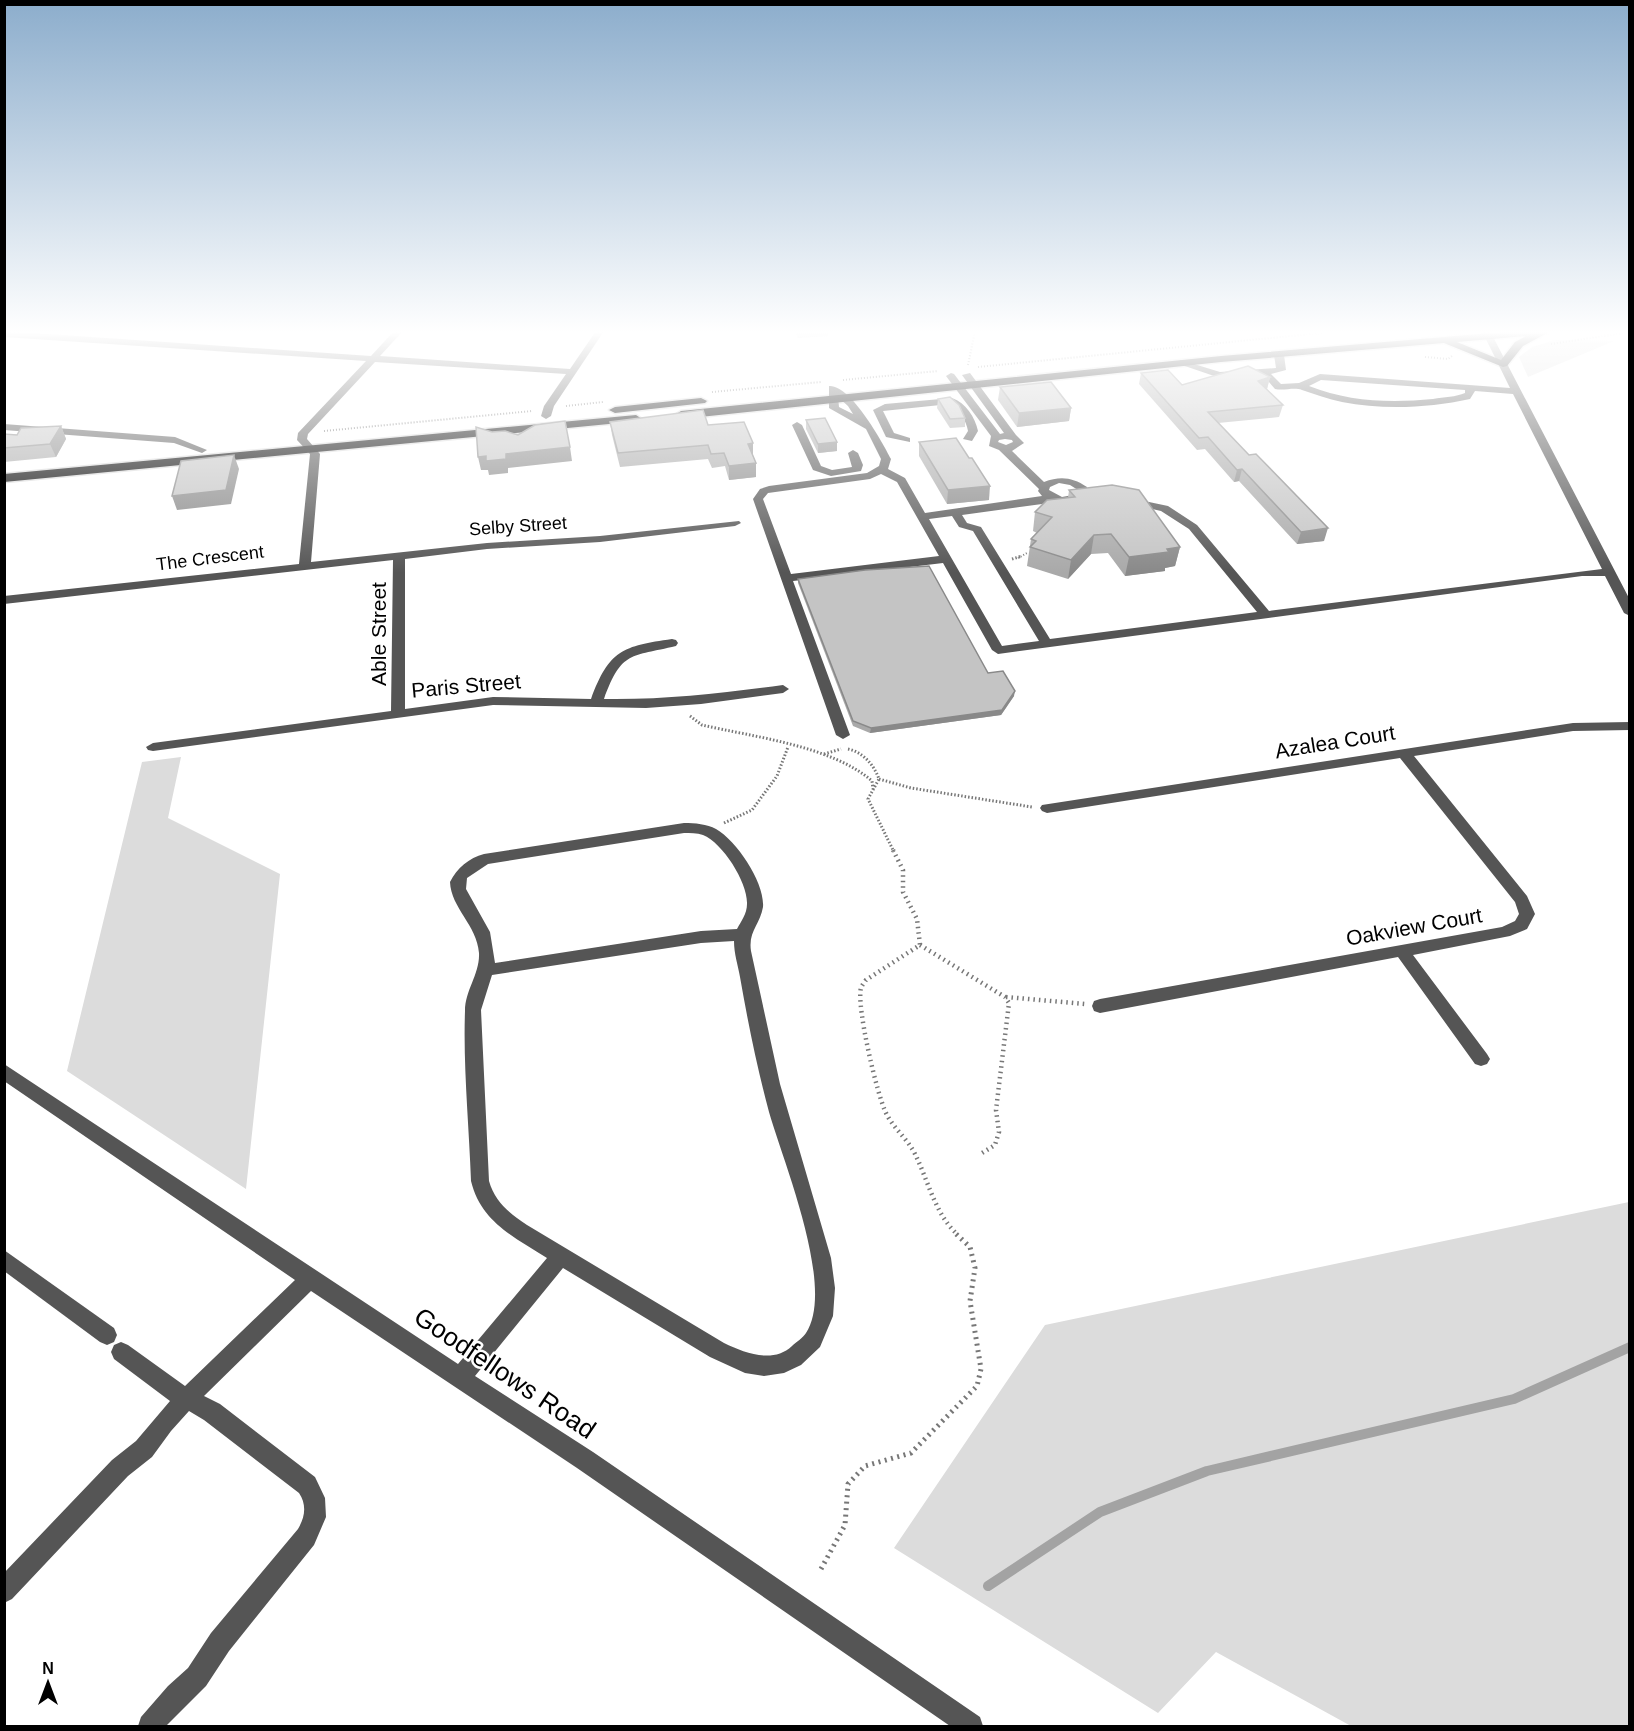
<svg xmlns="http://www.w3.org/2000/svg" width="1634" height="1731" font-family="Arial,sans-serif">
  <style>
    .green { fill: #dcdcdc }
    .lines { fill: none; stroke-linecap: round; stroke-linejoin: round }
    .stream { stroke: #a3a3a3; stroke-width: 10 }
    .highway-casing { stroke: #dbdbdb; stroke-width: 3 }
    .path-far3 { stroke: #777; stroke-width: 2; stroke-dasharray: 1 2; stroke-linecap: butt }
    .path-far2 { stroke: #777; stroke-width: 3; stroke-dasharray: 1.5 2; stroke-linecap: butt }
    .path-far1 { stroke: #777; stroke-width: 4.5; stroke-dasharray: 1.5 4; stroke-linecap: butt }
    .path { stroke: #777; stroke-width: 5; stroke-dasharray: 2 4.5; stroke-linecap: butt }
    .minor { fill: #555; fill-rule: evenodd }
    .highway { fill: #000; fill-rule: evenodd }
    .wall { fill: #a9a9a9 }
    .shaded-wall { fill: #898989 }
    .building { fill: #c4c4c4; stroke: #898989; stroke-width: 1.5 }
    .labels { text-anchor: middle; stroke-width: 5; stroke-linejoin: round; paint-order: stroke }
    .far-street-label { font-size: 18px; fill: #000; stroke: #fff }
    .street-label { font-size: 21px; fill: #000; stroke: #fff }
    .near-street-label { font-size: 26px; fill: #000; stroke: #fff }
  </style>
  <rect width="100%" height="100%" fill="#fff"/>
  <g class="green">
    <path d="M1555 340 1614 341 1528 377 1519 357 1532 347Z"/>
    <path d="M181 757 168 818 280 874 246 1189 67 1071 142 762Z"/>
    <path d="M1629 1202V1726H1351L1216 1652 1158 1713 894 1548 1045 1325Z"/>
  </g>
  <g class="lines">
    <path class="stream" d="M988 1586 1100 1512 1207 1471 1514 1399 1630 1347"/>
    <defs>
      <g id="highway">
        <path d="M1514 331H1551L1523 346 1507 366 1503 367 1444 343 1221 362 681 419 675 415 681 411 1221 356ZM1526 336 1515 342 1501 360 1457 342Z"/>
        <path d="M701 398 707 401 705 403 615 413 609 410 615 407Z"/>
        <path d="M636 415 642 419 640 421 4 482V474Z"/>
      </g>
    </defs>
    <use href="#highway" class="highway-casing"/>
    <g class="path-far3">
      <path d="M1551 344 1630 332"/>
      <path d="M1425 357 1448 359 1452 356"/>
      <path d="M968 365 975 331"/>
      <path d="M978 367 1341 331"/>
      <path d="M843 380 938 371"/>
      <path d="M712 392 821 382"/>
      <path d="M566 406 603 402"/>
      <path d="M324 431 532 411"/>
      <path d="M1018 558 1027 553"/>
    </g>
    <g class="path-far2">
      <path d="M1012 559 1022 556"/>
      <path d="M690 716 702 725C754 737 832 746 872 781L873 789"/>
      <path d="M848 749C863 752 874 765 879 779L868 799 894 852"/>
      <path d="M824 754 841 749"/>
      <path d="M879 779 911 788 1032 807"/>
      <path d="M724 823 752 810 777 776 788 747"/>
    </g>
    <g class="path-far1">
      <path d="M893 850 903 870V892L917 919 920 945 866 980C864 983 862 985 861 988 856 1005 877 1095 886 1113 893 1128 907 1138 915 1154 928 1180 935 1214 957 1234"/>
      <path d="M920 945 1005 997 1009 1003 996 1110 999 1132 995 1145 982 1153"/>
      <path d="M1006 997 1085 1004"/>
    </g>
    <path class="path" d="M821 1569 845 1525 848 1484 865 1466 911 1453 977 1386 981 1369 970 1301 975 1268 970 1247 955 1233"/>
    <g class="minor">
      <path d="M4 331 371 356 394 331H403L380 356 570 369 596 331H604L554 406 551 416 546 419 541 416 544 406 566 374 375 362 308 434 307 439 320 454 311 562 487 543 600 536 739 521 741 523 735 526 600 542 487 549 405 559V709L493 697 591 699C609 650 623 646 672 639L676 640 678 643 676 646C631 657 622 650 604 699 665 700 723 693 783 685L789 689 783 693 701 704 646 708 493 705 153 751 148 750 146 747 153 743 391 711 393 560 4 604V596L299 564 310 454 297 440 298 433 366 361 4 337Z"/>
      <path d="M1482 331H1490L1630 600V616L1624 613 1605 576H1582L998 654 992 650 943 563 793 581 850 735 843 739 836 735 753 499 760 489 769 486 867 473 879 466 881 459 866 429 829 408V386C850 384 882 441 891 459L888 469 905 478 925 513 1042 496 1038 491 1039 489 999 450 989 446 991 436 946 376 951 373 954 374 1000 434 1004 433 962 375 970 373 1016 435 1024 443 1012 451 1044 482C1060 476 1072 477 1087 487V497C1071 507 1057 499 1042 504L962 515 967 523 981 527 1050 639 1257 612 1189 529 1161 511 1126 503 1125 501 1130 498 1168 506 1197 525 1269 611 1602 569 1513 394 1475 391 1470 399C1429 408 1383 410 1342 402 1328 399 1315 394 1302 390 1294 387 1284 391 1275 389L1262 374 1220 378 1176 363 1181 360 1220 372 1276 368 1274 355 1279 352 1284 355 1286 370 1271 374 1281 384 1299 383 1320 374 1510 388ZM1321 380 1465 390V393C1456 397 1444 397 1433 399 1391 403 1349 402 1309 386ZM838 397 848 406 853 414 839 407ZM1005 439 1012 440 1013 442 1006 445 998 442 999 440ZM881 474 897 482 939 556 791 574 763 499 768 493 870 479ZM1059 483 1070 485 1078 490V494L1062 497 1049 490 1050 487ZM952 516 959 527 973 531 1039 641 1002 646 929 519Z"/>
      <path d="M952 398C966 403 975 417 978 431L972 441 963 439 968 431C966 420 960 411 950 404L883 411 894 433 910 438V442L886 437 873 410 885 404Z"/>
      <path d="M797 422 802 425 821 466 832 470 852 467 848 453 853 450 858 453 863 465 861 471 831 476 813 470 792 425Z"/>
      <path d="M4 424 175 437 207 450 202 453 174 443 4 430Z"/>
      <path d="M1630 722V730L1573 731 1414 756 1527 896 1535 914 1527 929 1510 936 1413 955 1487 1054 1490 1059 1487 1064 1481 1066 1475 1064 1398 957 1100 1013 1094 1011 1092 1006 1094 1001 1100 999 1502 927 1515 921 1519 914 1515 902 1400 758 1047 813 1042 811 1040 808 1042 805 1573 723Z"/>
      <path d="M684 823C695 823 707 824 716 829 737 841 765 883 763 907 760 925 748 931 751 951L780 1084 831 1258 835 1288 833 1316 820 1347 801 1365 784 1373 764 1376 745 1373 710 1357 563 1268 475 1376 593 1452 980 1717 983 1726H950L577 1468 311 1291 204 1396 220 1404 315 1477 325 1498 326 1517 314 1545 229 1651 206 1686 166 1726H138L141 1717 168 1686 188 1668 211 1633 298 1529C305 1517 307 1505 299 1493L204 1420 189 1411 171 1431 152 1457 128 1476 12 1599 4 1603V1573L112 1460 136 1441 170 1401 114 1359 111 1352 114 1345 121 1342 128 1345 185 1386 295 1280 4 1081V1064L458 1364 547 1258C514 1237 481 1222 471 1181 469 1125 463 1066 465 1011 465 990 480 974 479 953 477 925 451 908 450 882 457 868 469 858 484 854ZM684 833C690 833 697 833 703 835 723 843 748 883 747 904 747 914 741 921 737 929L701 931 495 963 490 932 466 889 467 878 488 864ZM734 941C734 954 738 965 740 977 748 1023 757 1067 769 1112 783 1161 836 1288 806 1333 803 1338 796 1342 792 1346 773 1364 745 1353 724 1343L527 1225C509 1213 495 1202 489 1181L481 1010 492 975 701 943Z"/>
      <path d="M4 1250 114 1328 117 1335 114 1342 107 1345 100 1342 4 1271Z"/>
    </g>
    <use href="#highway" class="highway"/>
  </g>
  <g class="wall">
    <path d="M794 331H828V336L798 338Z"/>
    <path d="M1141 373 1182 385 1270 377 1267 389 1283 405 1279 417 1218 423 1324 541 1297 544 1239 481 1234 482 1205 449 1197 450 1139 384Z"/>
    <path d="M1000 387 1071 408 1069 421 1017 427 998 400Z"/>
    <path d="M938 399 965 418V427L950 428 937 408Z"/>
    <path d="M806 420 837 442V451L818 453 806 429Z"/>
    <path d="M610 422 753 443V456L756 463V477L729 480 725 466 712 468 708 459 620 467 612 435Z"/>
    <path d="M61 426 66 439 56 457 4 462V434L17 435Z"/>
    <path d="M919 442 989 500 947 504 919 456Z"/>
    <path d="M1069 490 1180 547 1175 566 1165 568V571L1125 576 1108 553 1091 554 1068 579 1027 566 1031 539 1037 533 1033 531 1035 512 1068 498Z"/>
    <path d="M798 579 988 673 1014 696 1001 715 870 733 853 726 798 583Z"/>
  </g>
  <g class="shaded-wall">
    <path d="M1270 377 1267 389 1258 381Z"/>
    <path d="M1071 408 1069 421 1017 427 1019 413Z"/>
    <path d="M61 426 66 439 56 457 50 444Z"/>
    <path d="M837 442V451L818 453V444Z"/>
    <path d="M753 443V457L748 444Z"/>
    <path d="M570 447 572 461 508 468V473L489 475 488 470H481L478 457Z"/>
    <path d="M234 455 239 469 231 504 177 510 172 496Z"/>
    <path d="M756 463V477L729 480V466Z"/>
    <path d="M1242 469 1239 481 1234 482 1237 470Z"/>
    <path d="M990 486 989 500 947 504 948 490Z"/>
    <path d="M1328 528 1324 541 1297 544 1301 532Z"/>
    <path d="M1094 535 1091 554 1068 579 1071 560Z"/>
    <path d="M1180 547 1175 566 1165 568V571L1125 576 1129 557 1167 549Z"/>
    <path d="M1015 691 1014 696 1001 715 870 733 871 728Z"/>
  </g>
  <g class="building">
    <path d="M1248 366 1270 377 1258 381 1283 405 1208 412 1249 455 1256 454 1328 528 1301 532 1242 469 1237 470 1208 437 1199 438 1141 373 1168 370 1182 385Z"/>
    <path d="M1051 382 1071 408 1019 413 1000 387Z"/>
    <path d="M950 397 959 405 965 418 950 419 938 399Z"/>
    <path d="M703 410 708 425 744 422 753 443 748 444 756 463 729 466 724 453 711 454 708 445 618 453 610 422Z"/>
    <path d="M825 418 837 442 818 444 806 420Z"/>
    <path d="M565 421 570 447 506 454V459L486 461V456L478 457 476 427 492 432 505 431 518 435 535 425Z"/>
    <path d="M61 426 50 444 4 448V434L17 435 21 428Z"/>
    <path d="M956 438 969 458H972L990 486 948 490 919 442Z"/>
    <path d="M234 455 226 490 172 496 181 461Z"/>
    <path d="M1112 485 1139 490 1180 547 1167 549 1169 552 1129 557 1111 534 1094 535 1071 560 1030 547 1036 541 1031 539 1052 517 1035 512 1047 500 1075 497 1069 490Z"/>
    <path d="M929 566 988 673 1003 671 1015 691 1002 710 871 728 853 721 798 579 865 570Z"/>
  </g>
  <linearGradient id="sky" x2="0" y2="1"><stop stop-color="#8cadcc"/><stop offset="0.58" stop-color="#fff"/><stop offset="1" stop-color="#fff" stop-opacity="0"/></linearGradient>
  <rect width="1634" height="573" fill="url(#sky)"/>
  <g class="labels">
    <g class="far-street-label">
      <text transform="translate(518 526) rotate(-4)" y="6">Selby Street</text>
      <text transform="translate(210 558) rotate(-7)" y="6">The Crescent</text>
    </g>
    <g class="street-label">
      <text transform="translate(379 634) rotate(-90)" y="7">Able Street</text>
      <text transform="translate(466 686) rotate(-5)" y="7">Paris Street</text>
      <text transform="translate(1335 742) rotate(-9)" y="7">Azalea Court</text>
      <text transform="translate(1414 927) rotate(-10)" y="7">Oakview Court</text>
    </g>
    <g class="near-street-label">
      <text transform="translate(505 1373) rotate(34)" y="9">Goodfellows Road</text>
    </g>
  </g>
  <rect width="1634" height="1731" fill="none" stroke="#000000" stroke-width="12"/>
  <g transform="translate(48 1683)" stroke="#ffffff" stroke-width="4.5" paint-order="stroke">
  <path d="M0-4.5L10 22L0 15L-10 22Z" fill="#000000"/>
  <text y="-9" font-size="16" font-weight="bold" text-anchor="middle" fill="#000000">N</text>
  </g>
</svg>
